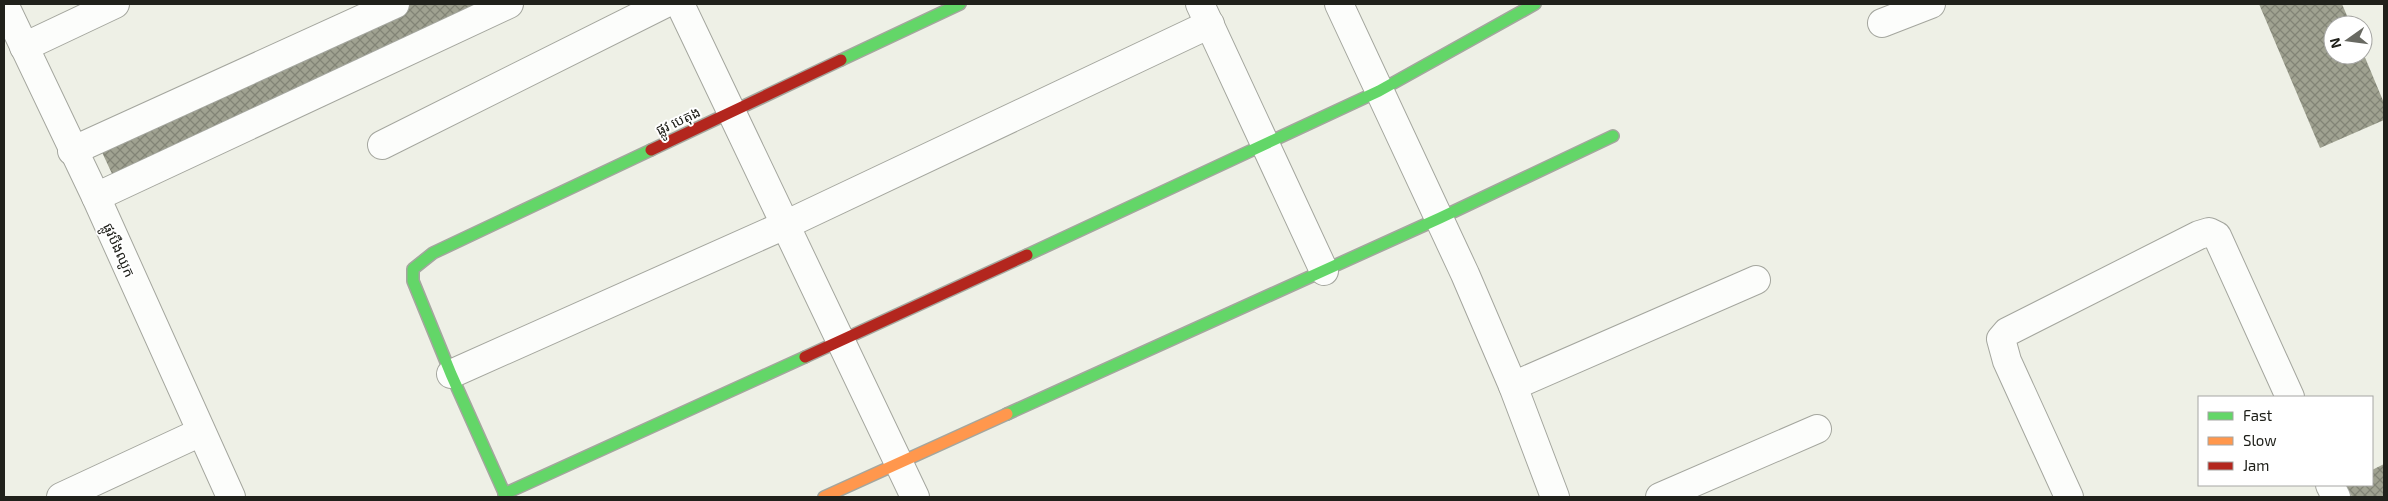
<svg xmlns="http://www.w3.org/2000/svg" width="2388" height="501" font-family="'Exo 2','Noto Sans Khmer',sans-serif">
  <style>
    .building { fill: url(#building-cross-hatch) }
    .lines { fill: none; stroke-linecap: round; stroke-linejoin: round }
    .street-casing { stroke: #a4a69e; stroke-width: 30 }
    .fast-casing { stroke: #a4a69e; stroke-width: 14 }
    .slow-casing { stroke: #a4a69e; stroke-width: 14 }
    .jam-casing { stroke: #a4a69e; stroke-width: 14 }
    .street { stroke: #fcfdfb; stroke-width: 28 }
    .fast { stroke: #63d668; stroke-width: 11 }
    .slow { stroke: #ff974d; stroke-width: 11 }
    .jam { stroke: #b3261e; stroke-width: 11 }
    .labels { text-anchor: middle; stroke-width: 4; stroke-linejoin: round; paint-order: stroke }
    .street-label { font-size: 14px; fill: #20211b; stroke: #fff }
  </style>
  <defs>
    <pattern id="building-cross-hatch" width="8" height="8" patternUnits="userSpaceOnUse" patternTransform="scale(1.25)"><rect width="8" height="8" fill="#a0a291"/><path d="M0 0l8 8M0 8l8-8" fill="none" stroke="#828476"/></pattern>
  </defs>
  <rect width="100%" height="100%" fill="#eef0e6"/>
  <g class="building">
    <path d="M412 4H486L114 178 100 148Z"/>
    <path d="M2259 4H2342L2351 25H2333V55H2364L2384 103V120L2320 148Z"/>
    <path d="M2384 464V497H2352L2346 485H2372V470Z"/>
  </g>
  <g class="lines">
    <defs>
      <g id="street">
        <path d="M4 4 96 197 231 497"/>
        <path d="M680 4 915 497"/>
        <path d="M1200 4 1324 271"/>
        <path d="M1339 4 1465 274 1513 386 1555 497"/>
        <path d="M1882 23 1931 4"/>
        <path d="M24 47 115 4"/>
        <path d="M382 145 664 4"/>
        <path d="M72 151 395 4"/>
        <path d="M96 197 509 4"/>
        <path d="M451 374 785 225 1210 24"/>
        <path d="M1513 386 1756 280"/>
        <path d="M2330 485 2336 497"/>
        <path d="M61 497 201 432"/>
        <path d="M1660 497 1817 429"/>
        <path d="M2069 497 2007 361 2001 339 2007 332 2199 235 2209 232 2217 236 2290 397"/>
      </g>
      <g id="fast">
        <path d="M841 60 960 4"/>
        <path d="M1027 255 1379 91 1535 4"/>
        <path d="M1007 414 1440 218 1613 136"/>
        <path d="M504 494 805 357"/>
        <path d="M506 497 451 374 413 281V269L433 253 651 150"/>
      </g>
      <path id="slow" d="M824 497 1007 414"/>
      <g id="jam">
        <path d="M651 150 841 60"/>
        <path d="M805 357 1027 255"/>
      </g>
    </defs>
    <use href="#street" class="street-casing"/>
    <use href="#fast" class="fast-casing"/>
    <use href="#slow" class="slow-casing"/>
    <use href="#jam" class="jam-casing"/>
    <use href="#street" class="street"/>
    <use href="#fast" class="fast"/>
    <use href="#slow" class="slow"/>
    <use href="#jam" class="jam"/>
  </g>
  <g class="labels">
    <g class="street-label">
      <text transform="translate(678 121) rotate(-25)" y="5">ផ្លូវ បេតុង</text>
      <text transform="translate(119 250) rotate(66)" y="5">ផ្លូវបឹងឈូក</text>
    </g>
  </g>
  <rect width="2388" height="501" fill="none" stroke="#20211b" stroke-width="10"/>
  <rect x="2198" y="396" width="175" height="90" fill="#ffffff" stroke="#a6a6a4"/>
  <rect x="2208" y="412" width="25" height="8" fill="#63d668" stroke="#a6a6a4"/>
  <text x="2243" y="421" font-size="15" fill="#20211b">Fast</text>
  <rect x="2208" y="437" width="25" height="8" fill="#ff974d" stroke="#a6a6a4"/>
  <text x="2243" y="446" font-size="15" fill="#20211b">Slow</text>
  <rect x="2208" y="462" width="25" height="8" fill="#b3261e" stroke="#a6a6a4"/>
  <text x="2243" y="471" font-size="15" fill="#20211b">Jam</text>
  <g transform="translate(2348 40) rotate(256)"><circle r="24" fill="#ffffff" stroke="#a6a6a4"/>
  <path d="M0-4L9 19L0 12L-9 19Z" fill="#686962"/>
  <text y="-8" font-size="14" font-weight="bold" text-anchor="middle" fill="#20211b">N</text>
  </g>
</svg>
